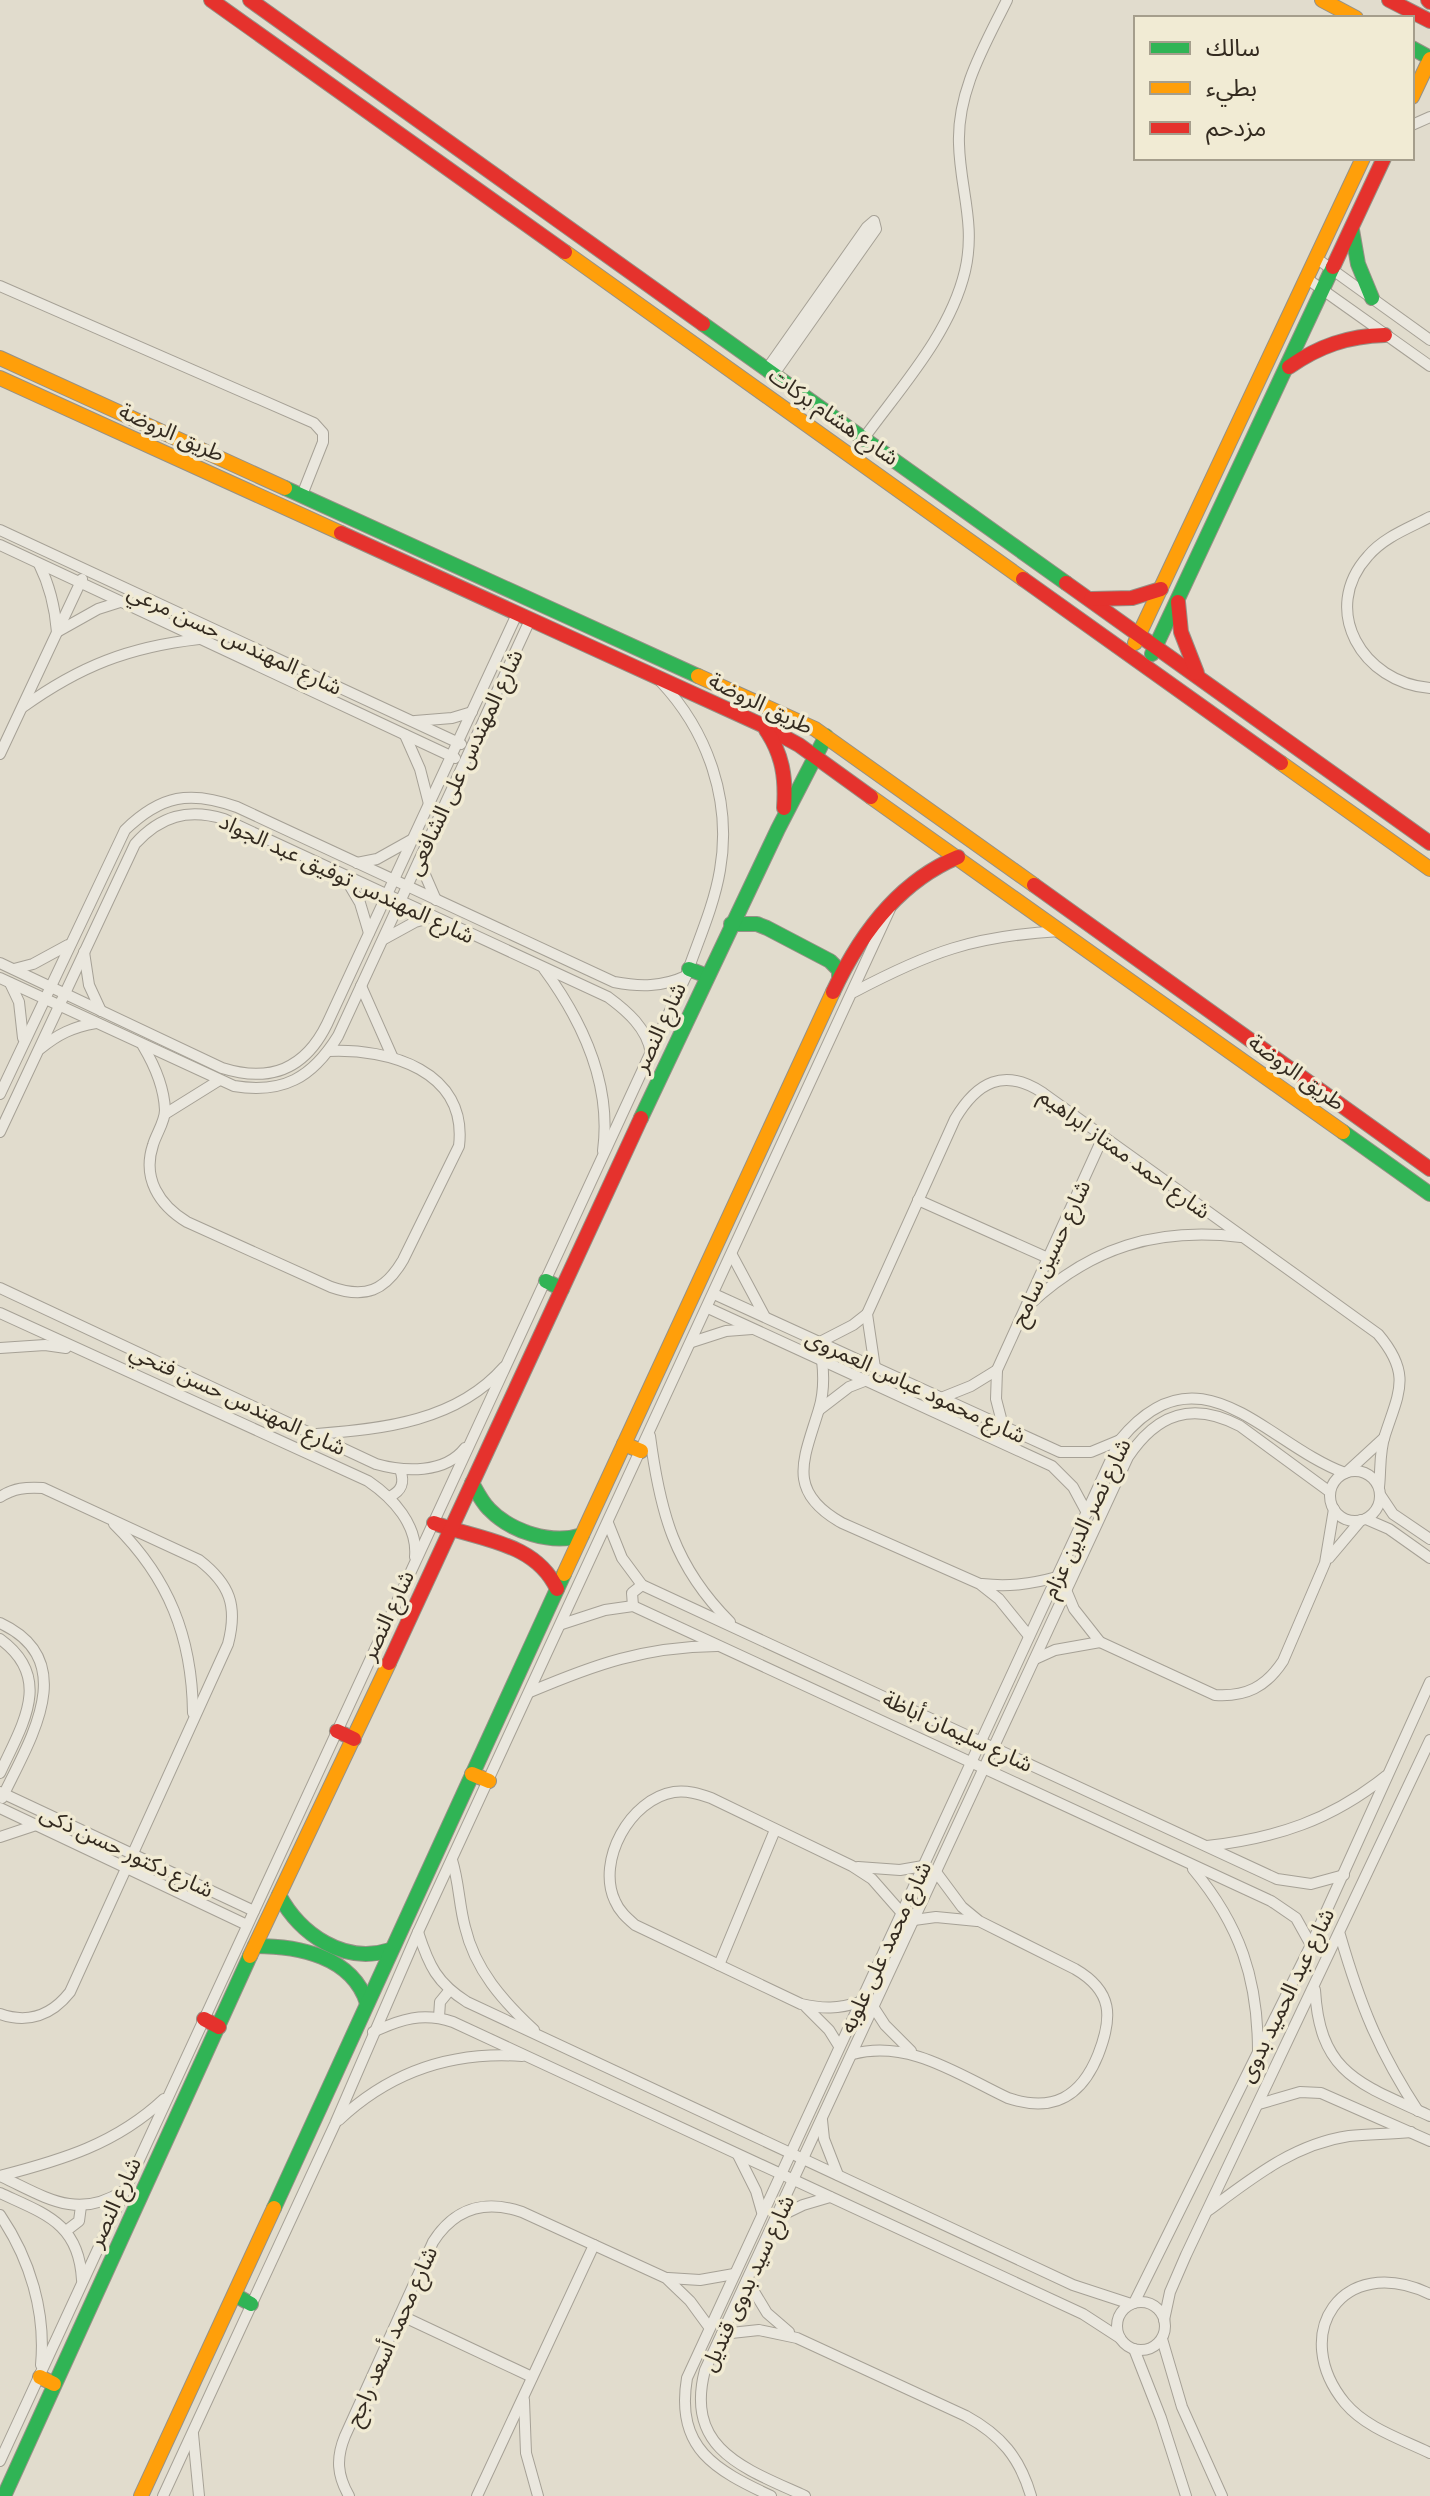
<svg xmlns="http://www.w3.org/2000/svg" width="1430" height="2496" font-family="'Source Serif 4','Noto Sans Arabic',serif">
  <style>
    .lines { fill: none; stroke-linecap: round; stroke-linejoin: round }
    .street-casing { stroke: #a6a196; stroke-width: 12 }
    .fast-casing { stroke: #969186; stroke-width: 16 }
    .slow-casing { stroke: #969186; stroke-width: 16 }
    .jam-casing { stroke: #969186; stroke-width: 16 }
    .street { stroke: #eae7de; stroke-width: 10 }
    .fast { stroke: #30b455; stroke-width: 14 }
    .slow { stroke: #ff9f0a; stroke-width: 14 }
    .jam { stroke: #e5322d; stroke-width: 14 }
    .labels { text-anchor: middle; stroke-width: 7; stroke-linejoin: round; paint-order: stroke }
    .street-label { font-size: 22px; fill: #342b20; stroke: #f1ebd4 }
  </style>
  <rect width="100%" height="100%" fill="#e1dccd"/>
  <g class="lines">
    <defs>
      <g id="street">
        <path d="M1412 125 1430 117"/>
        <path d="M1316 258 1430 340"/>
        <path d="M1306 278 1430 366"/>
        <path d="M0 286 314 423 323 433V442L302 495"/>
        <path d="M767 369 867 227 874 221 876 229 774 374"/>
        <path d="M864 438C901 387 950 334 965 271 976 224 960 189 959 144 957 91 985 45 1007 0"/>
        <path d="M1430 517C1409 528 1384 537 1368 556 1319 610 1363 683 1430 688"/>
        <path d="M0 530 461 744"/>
        <path d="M0 545 455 758"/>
        <path d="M39 564C50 586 55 607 57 632L98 609 120 602"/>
        <path d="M23 707C80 666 129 647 199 639"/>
        <path d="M415 721 452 718 472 712"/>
        <path d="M405 735 420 769 429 804"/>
        <path d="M0 754 82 579"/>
        <path d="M419 861 436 900"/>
        <path d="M357 863 377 859 411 840"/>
        <path d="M344 876 360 903 369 933"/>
        <path d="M384 939 415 922 433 917"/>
        <path d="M84 952 89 985 101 1011"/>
        <path d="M0 963 222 1068C270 1083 305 1069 327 1024L517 614"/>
        <path d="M14 969 33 964 68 945"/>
        <path d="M544 969C583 1022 612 1084 603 1151"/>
        <path d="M0 978 234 1086C283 1094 312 1078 338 1036L530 620"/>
        <path d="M10 983 19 1002 23 1038"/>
        <path d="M361 986 392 1056"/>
        <path d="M854 992C930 952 973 936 1060 931"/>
        <path d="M143 1046C155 1066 164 1086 165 1110 165 1122 156 1134 153 1145 142 1178 159 1205 187 1222L331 1287C365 1299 385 1291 403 1260L459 1146C468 1071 389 1048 328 1051"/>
        <path d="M40 1049C58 1034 73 1027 96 1023"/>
        <path d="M0 1094 125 830C161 795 190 790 237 807L614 982C640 987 662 987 686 976"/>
        <path d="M165 1114 218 1081"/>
        <path d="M0 1132 135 844C160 816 188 808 224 819L608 997C627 1011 647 1028 651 1053"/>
        <path d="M918 1200 1048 1258"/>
        <path d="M732 1255 764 1315"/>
        <path d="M0 1288 376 1464C404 1472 445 1474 465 1448"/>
        <path d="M714 1294 1060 1452H1091L1120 1440"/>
        <path d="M1029 1305C1091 1247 1157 1227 1241 1237"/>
        <path d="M708 1308 1052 1466 1073 1487 1087 1513"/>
        <path d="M0 1313 368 1481C393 1498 418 1525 415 1557"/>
        <path d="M692 1342 726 1331 752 1329"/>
        <path d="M820 1342 853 1325 867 1314"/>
        <path d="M0 1348 45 1345 66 1348"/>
        <path d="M822 1360C824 1377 824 1393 819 1409 804 1459 785 1491 842 1523L980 1584 999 1599 1029 1636"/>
        <path d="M875 1368 867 1314 955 1119C977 1082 1004 1067 1043 1093L1378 1334C1412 1374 1399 1392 1385 1435 1379 1452 1381 1470 1379 1487"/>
        <path d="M941 1398 971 1386 997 1370"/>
        <path d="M819 1410 849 1387 867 1380"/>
        <path d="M1003 1426 996 1399 997 1370 1103 1137"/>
        <path d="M317 1434C383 1429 457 1421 504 1367"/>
        <path d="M650 1436C660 1512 674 1566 730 1622"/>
        <circle cx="1355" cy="1496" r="25"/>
        <path d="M1347 1472 1384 1438"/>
        <path d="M1381 1496 1393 1514 1430 1539"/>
        <path d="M0 1497C14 1488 26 1487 43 1488L199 1560C230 1584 238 1606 228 1644L70 1992C52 2015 28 2024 0 2014"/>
        <path d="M389 1497C402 1491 405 1483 400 1469"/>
        <path d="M1366 1519 1389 1529 1430 1558"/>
        <path d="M608 1523 622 1558 642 1585 1277 1879 1311 1884 1344 1875"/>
        <path d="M114 1524C169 1578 192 1637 193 1713"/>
        <path d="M1329 1558 1361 1520"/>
        <path d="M982 1584C1009 1587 1031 1584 1057 1577L1061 1579"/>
        <path d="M1066 1590 1074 1609 1100 1642 1215 1695C1246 1697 1266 1687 1283 1661L1325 1563 1334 1509"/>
        <path d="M633 1606 632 1593 642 1585"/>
        <path d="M0 1623C82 1661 29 1741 2 1798"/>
        <path d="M562 1624 605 1610 633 1606 1271 1901 1296 1918 1311 1945"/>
        <path d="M0 1639C54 1678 22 1725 0 1773"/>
        <path d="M1035 1659 1055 1650 1100 1642"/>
        <path d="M530 1692C596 1664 644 1647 717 1646"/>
        <path d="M0 1792 254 1911"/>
        <path d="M0 1808 247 1925"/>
        <path d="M0 1837 36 1825"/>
        <path d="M1207 1846C1277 1838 1331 1820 1386 1776"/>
        <path d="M452 1860C459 1882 459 1905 465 1927 475 1970 503 2001 534 2030"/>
        <path d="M858 1867 900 1870 923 1866"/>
        <path d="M1193 1869C1240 1925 1258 1979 1258 2052"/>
        <path d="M914 1920 936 1917 977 1921"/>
        <path d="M418 1932C429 1966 437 1983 467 2002L1073 2285 1131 2304"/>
        <path d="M1340 1935C1360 2004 1378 2050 1418 2111"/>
        <path d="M719 1965 775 1830"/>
        <path d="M1315 1990C1320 2075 1361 2084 1430 2116"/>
        <path d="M860 2002C838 2009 823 2009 801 2004L635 1925C627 1918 619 1911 615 1901 596 1861 630 1799 674 1792 687 1790 699 1794 711 1798L852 1866 872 1879 901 1912"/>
        <path d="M806 2007 829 2030 839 2046"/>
        <path d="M874 2008 885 2025 911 2051"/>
        <path d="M439 2017 440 2002 449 1991"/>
        <path d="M373 2032C401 2019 423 2012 453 2022L1083 2314 1120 2338"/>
        <path d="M853 2054C909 2039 959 2075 1008 2098 1053 2113 1081 2097 1098 2055 1113 2017 1113 1991 1075 1969L979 1921 962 1907 936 1872"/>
        <path d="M1259 2104 1300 2092 1321 2093 1430 2141"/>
        <path d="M339 2120C390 2072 452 2051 522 2056"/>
        <path d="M822 2120 824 2139 838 2175"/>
        <path d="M738 2155 756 2191 762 2212"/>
        <path d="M0 2176C62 2160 116 2144 164 2099"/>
        <path d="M0 2176C44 2196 76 2221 123 2191"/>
        <path d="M0 2193C45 2214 79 2223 82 2280"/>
        <path d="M1209 2210C1252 2178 1294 2144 1349 2136 1370 2134 1391 2134 1411 2132"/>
        <path d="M0 2215C30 2259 46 2312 41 2365"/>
        <path d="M776 2218 803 2205 830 2197"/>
        <path d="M66 2231 79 2221 81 2206"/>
        <path d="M668 2278 700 2280 734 2274"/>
        <path d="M747 2280 767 2313 789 2332"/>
        <path d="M1430 2294C1341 2252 1289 2335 1345 2403 1366 2428 1401 2439 1430 2453"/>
        <circle cx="1141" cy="2326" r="24"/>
        <path d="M1134 2303 1311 1945 1430 1682"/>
        <path d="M400 2315 532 2377"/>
        <path d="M1164 2320 1170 2292 1186 2255 1430 1740"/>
        <path d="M722 2334 759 2330 797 2338 966 2416C1001 2435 1020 2458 1031 2496"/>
        <path d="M1162 2339 1182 2407 1222 2496"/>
        <path d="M1134 2349 1161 2418 1186 2496"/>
        <path d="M524 2400 526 2453 538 2496"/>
        <path d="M193 2434 199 2496"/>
        <path d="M0 2461 686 976C698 941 714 906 720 870 732 801 708 732 661 682"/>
        <path d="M163 2496 335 2124 418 1932 890 909"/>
        <path d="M349 2496C337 2475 336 2458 345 2436L433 2242C454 2209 484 2199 522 2212L666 2278 690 2301 709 2327"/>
        <path d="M477 2496 594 2245"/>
        <path d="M771 2496C716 2470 675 2449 687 2378L1120 1440C1200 1342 1266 1444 1345 1473"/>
        <path d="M805 2496C746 2469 684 2450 705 2370L1128 1457C1157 1413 1193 1401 1240 1426L1330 1492"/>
      </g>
      <g id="fast">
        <path d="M1412 48 1430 58"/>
        <path d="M1352 230 1358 264 1372 298"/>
        <path d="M703 324 1066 583"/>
        <path d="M285 488 698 676"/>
        <path d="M1152 654 1333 267"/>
        <path d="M731 924H757L767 928 830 961 839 970V979"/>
        <path d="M689 969 707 976"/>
        <path d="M641 1118 778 829 826 736"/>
        <path d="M1343 1132 1430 1194"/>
        <path d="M546 1281 562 1289"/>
        <path d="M472 1483C477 1492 482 1502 489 1509 511 1532 552 1545 582 1535"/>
        <path d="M279 1895C300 1934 344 1965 390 1950"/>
        <path d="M255 1946C298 1946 352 1956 367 2003"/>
        <path d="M274 2208 564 1574"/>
        <path d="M235 2295 251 2304"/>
        <path d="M4 2496 250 1956"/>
      </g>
      <g id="slow">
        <path d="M1322 0 1356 18"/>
        <path d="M1412 97 1430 59"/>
        <path d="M565 252 1023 579"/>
        <path d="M0 358 285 488"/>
        <path d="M0 378 341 533"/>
        <path d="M1135 643 1363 158"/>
        <path d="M698 676 815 729 1034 885"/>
        <path d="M1281 763 1430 869"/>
        <path d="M871 797 1343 1132"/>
        <path d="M624 1444 641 1451"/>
        <path d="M564 1574 833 992"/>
        <path d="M472 1774 489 1781"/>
        <path d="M250 1956 389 1663"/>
        <path d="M40 2377 54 2384"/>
        <path d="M141 2496 274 2208"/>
      </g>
      <g id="jam">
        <path d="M211 0 565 252"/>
        <path d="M250 0 703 324"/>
        <path d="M1389 0 1430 21"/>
        <path d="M1428 0 1430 2"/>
        <path d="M1333 267 1384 158"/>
        <path d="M1289 367C1319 346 1348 336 1385 335"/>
        <path d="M341 533 764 726 799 745 871 797"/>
        <path d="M1023 579 1281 763"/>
        <path d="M1066 583 1430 843"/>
        <path d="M1091 599 1132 598 1161 589"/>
        <path d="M1178 602 1181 632 1197 673"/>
        <path d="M766 730C783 755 786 779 784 808"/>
        <path d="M1034 885 1430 1169"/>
        <path d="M833 992C860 934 898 882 958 857"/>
        <path d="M434 1523C478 1540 535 1541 557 1589"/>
        <path d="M389 1663 641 1118"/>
        <path d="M337 1731 354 1739"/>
        <path d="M204 2019 219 2027"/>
      </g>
    </defs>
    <use href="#street" class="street-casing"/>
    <use href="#fast" class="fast-casing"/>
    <use href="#slow" class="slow-casing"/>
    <use href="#jam" class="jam-casing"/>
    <use href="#street" class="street"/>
    <use href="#fast" class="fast"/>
    <use href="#slow" class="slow"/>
    <use href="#jam" class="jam"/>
  </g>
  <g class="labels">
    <g class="street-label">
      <text transform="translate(834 416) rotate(35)" y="8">شارع هشام بركات</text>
      <text transform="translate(172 432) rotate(24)" y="8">طريق الروضة</text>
      <text transform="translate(235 639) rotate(25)" y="8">شارع المهندس حسن مرعي</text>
      <text transform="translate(761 703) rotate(26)" y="8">طريق الروضة</text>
      <text transform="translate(464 762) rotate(-65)" y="8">شارع المهندس على الشافعى</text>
      <text transform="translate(347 878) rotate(25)" y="8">شارع المهندس توفيق عبد الجواد</text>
      <text transform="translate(659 1027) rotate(-65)" y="8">شارع النصر</text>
      <text transform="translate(1297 1072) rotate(36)" y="8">طريق الروضة</text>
      <text transform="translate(1125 1153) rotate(36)" y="8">شارع احمد ممتاز ابراهيم</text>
      <text transform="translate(1050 1253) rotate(-65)" y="8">شارع حسين سامح</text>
      <text transform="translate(916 1386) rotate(25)" y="8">شارع محمود عباس العمروى</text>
      <text transform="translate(238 1399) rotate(25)" y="8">شارع المهندس حسن فتحي</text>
      <text transform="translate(1086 1518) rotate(-64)" y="8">شارع نصر الدين عزام</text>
      <text transform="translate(387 1615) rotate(-65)" y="8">شارع النصر</text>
      <text transform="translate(958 1731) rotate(25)" y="8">شارع سليمان أباظة</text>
      <text transform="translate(127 1851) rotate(25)" y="8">شارع دكتور حسن ذكى</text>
      <text transform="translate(885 1947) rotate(-65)" y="8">شارع محمد على علوبه</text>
      <text transform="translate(1286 1995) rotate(-64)" y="8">شارع عبد الحميد بدوى</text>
      <text transform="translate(114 2202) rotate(-65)" y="8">شارع النصر</text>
      <text transform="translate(747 2283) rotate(-65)" y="8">شارع سيد بدوى قنديل</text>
      <text transform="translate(391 2336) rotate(-66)" y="8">شارع محمد أسعد راجح</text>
    </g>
  </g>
  <rect x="1134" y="16" width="280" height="144" fill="#f1ebd4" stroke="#a59e8c" stroke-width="2"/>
  <rect x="1150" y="42" width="40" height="12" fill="#30b455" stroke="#a59e8c" stroke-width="2"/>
  <text x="1206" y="56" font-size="24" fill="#342b20">سالك</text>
  <rect x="1150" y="82" width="40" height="12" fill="#ff9f0a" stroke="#a59e8c" stroke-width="2"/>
  <text x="1206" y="96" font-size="24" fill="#342b20">بطيء</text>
  <rect x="1150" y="122" width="40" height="12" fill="#e5322d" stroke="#a59e8c" stroke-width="2"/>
  <text x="1206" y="136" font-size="24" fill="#342b20">مزدحم</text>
</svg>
